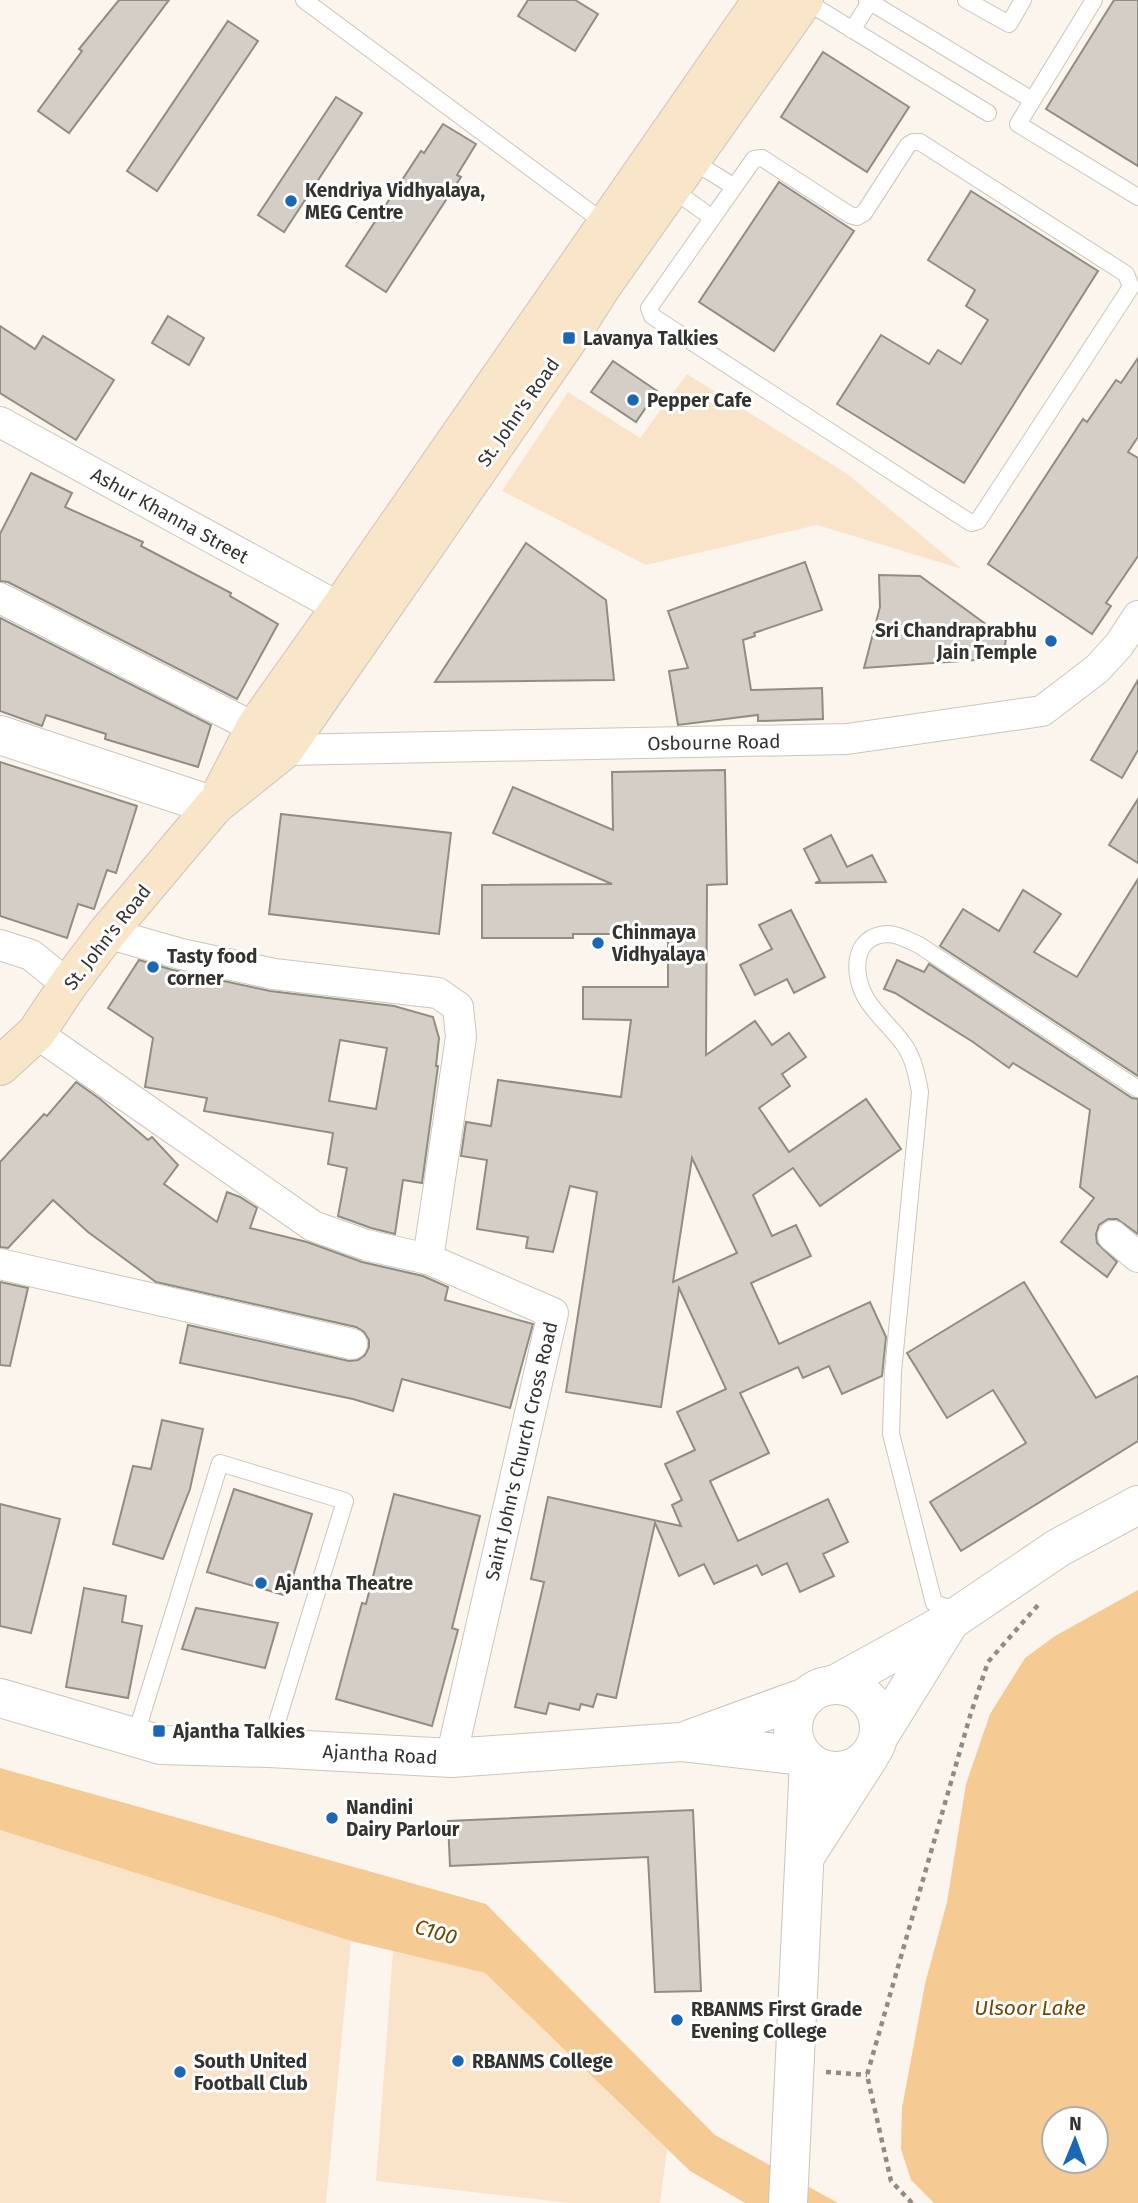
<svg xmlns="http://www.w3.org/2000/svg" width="1138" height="2203" font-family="'Fira Sans',sans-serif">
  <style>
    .green { fill: #fae4c9 }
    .water { fill: #f5ca93; fill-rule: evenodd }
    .building { fill: #d4cec6; stroke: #918c84; stroke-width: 2; fill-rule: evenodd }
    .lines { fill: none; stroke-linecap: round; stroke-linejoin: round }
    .service-casing { stroke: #ccc5bd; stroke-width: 18 }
    .minor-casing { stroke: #ccc5bd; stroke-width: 32 }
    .tertiary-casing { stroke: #ccc5bd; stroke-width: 40 }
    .secondary-casing { stroke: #ccc5bd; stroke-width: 40 }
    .path { stroke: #8f8b85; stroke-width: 4.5; stroke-dasharray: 5 5; stroke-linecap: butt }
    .service { stroke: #fff; stroke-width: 16 }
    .minor { stroke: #fff; stroke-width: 30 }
    .tertiary { stroke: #fff; stroke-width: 38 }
    .secondary { stroke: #f9e5c7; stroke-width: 38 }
    .poi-dot { fill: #1b67b6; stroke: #fff; stroke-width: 2.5 }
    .labels { text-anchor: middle; stroke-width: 6; stroke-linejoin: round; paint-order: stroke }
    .poi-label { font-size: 19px; font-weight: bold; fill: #35332f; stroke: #fff; text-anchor: start }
    .street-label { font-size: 19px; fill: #35332f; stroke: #fff }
    .water-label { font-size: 21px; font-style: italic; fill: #704801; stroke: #fff }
  </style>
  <rect width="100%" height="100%" fill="#fcf5ed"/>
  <g class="green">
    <path d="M687 374 846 473 962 569 817 525 646 565 502 491 568 392 640 438Z"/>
    <path d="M0 1830 351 1941 326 2203H0Z"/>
    <path d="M393 1951 485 1973 667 2149 660 2203H569L376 2181Z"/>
  </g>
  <g class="water">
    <path d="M1138 1590V2203H934L911 2180 901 2149 902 2108 925 1984 947 1902 966 1784 990 1714 1025 1658 1055 1636ZM1096 2119V2161H1054V2119Z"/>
    <path d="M0 1768 486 1904 715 2135 838 2203H745L690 2171 485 1973 351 1941 0 1830Z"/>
  </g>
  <g class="building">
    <path d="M119 0H169L69 133 38 111 82 51 79 49Z"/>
    <path d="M528 0H575L598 14 575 51 518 16Z"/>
    <path d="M1114 0H1138V166L1046 109Z"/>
    <path d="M228 21 258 41 157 191 127 171Z"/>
    <path d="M823 52 909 107 867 172 781 117Z"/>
    <path d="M336 97 362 113 284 232 258 215Z"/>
    <path d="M443 124 476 144 457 175 461 177 386 292 346 266 421 151 424 153Z"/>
    <path d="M779 182 854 231 774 351 699 302Z"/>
    <path d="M971 191 1098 271 964 483 837 404 881 335 929 364 938 350 961 364 988 320 966 306 975 290 928 260Z"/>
    <path d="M168 316 204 338 189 365 152 343Z"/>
    <path d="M0 326 35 349 43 336 114 380 76 440 0 393Z"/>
    <path d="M1138 358V437L1128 452 1138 458V556L1106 603 1111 606 1092 634 988 564 1083 419 1087 422 1116 380 1121 383Z"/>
    <path d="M613 361 657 391 636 422 591 392Z"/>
    <path d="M31 473 72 493 65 507 143 542 141 546 231 593 230 596 278 624 237 699 8 582 0 581V534Z"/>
    <path d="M526 543 606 600 614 680 435 682Z"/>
    <path d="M805 562 822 610 754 633 755 636 743 640 751 690 822 688 823 719 758 721V715L678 725 669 671 688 668 668 611Z"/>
    <path d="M879 575 920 576 1006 639 1003 658 864 668 880 607Z"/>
    <path d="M0 618 211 725 198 767 105 739 106 734 46 715 42 726 0 711Z"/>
    <path d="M1138 680V750L1122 778 1091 760Z"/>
    <path d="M0 762 137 806 116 873 107 870 94 909 78 904 67 938 0 916Z"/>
    <path d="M725 770 727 884 707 885 706 1055 755 1021 772 1045 789 1033 806 1057 782 1074 790 1086 759 1108 789 1152 866 1099 901 1149 820 1206 793 1168 753 1195 772 1236 796 1225 811 1256 751 1283 779 1344 870 1302 886 1337 882 1376 842 1394 829 1366 803 1378 798 1367 740 1393 769 1453 710 1481 738 1541 828 1499 848 1542 823 1554 834 1576 800 1592 787 1563 762 1575 757 1565 714 1584 704 1564 679 1576 655 1523 616 1698 597 1694 593 1707 581 1704 579 1710 549 1703 546 1714 515 1707 544 1582 531 1579 548 1497 681 1526 672 1505 682 1500 665 1464 695 1450 677 1412 726 1389 679 1288 661 1407 566 1392 597 1192 570 1186 553 1252 526 1248 528 1237 477 1229 487 1160 461 1156 466 1122 491 1126 498 1080 621 1097 631 1020 583 1019V987H668V934H573V938H482V885L612 884 493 833 513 787 613 830 612 772ZM692 1158 737 1253 673 1282Z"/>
    <path d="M1138 799V863L1109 845Z"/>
    <path d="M281 814 451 833 439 934 269 914Z"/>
    <path d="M831 835 847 867 872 855 886 882 815 883 820 881 804 849Z"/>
    <path d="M1138 879V1076L940 946 963 909 999 931 1023 890 1061 914 1034 952 1077 977Z"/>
    <path d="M791 910 825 977 794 993 787 979 755 995 740 965 772 949 759 925Z"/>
    <path d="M139 960 173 970 270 991 394 1006 433 1017 439 1038 436 1066H438L422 1183 403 1180 395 1234 371 1228 338 1216 347 1168 328 1164 333 1133 204 1111 207 1098 145 1087 153 1038 108 1008ZM340 1040 387 1048 376 1109 329 1101Z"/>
    <path d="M897 960 924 972 929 964 1132 1098 1138 1099V1234L1117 1219H1108L1099 1225 1096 1234 1097 1243 1117 1262 1107 1277 1061 1242 1094 1198 1080 1187 1090 1110 1013 1063 1009 1068 973 1042 895 993 884 989Z"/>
    <path d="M76 1082 100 1099 148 1140 152 1137 178 1165 164 1184 217 1222 227 1192 240 1197 257 1208 250 1228 307 1242 362 1262 423 1276 448 1287 445 1300 533 1324 510 1408 402 1379 393 1411 353 1399 180 1363 188 1325 349 1361 358 1360 365 1355 369 1347V1340L364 1332 356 1327 156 1282 88 1232 53 1200 8 1248 0 1247V1162L44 1114 47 1116Z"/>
    <path d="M0 1282 28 1288 10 1366 0 1365Z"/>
    <path d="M1024 1282 1096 1398 1138 1376V1441L961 1551 930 1502 1026 1443 993 1390 947 1418 907 1353Z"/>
    <path d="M162 1420 203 1429 190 1489 163 1559 113 1544 133 1466 151 1469Z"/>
    <path d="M234 1489 312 1514 287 1596 207 1572Z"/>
    <path d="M394 1494 480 1516 452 1628 458 1630 432 1726 336 1699 362 1603 366 1604Z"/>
    <path d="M0 1504 60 1519 31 1633 0 1626Z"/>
    <path d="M84 1588 126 1596 122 1622 142 1626 128 1698 66 1687Z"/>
    <path d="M196 1608 278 1623 265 1668 182 1649Z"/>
    <path d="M693 1810 701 1991 655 1992 648 1857 450 1866 448 1821Z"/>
  </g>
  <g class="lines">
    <defs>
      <g id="service">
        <path d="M304 0 606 224"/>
        <path d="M804 0 988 113"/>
        <path d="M867 0 1032 100"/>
        <path d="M966 0 1009 24 1023 0"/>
        <path d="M1094 0 1018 124 1138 197"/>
        <path d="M852 30 870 2"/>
        <path d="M913 142H920L1126 274 1131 287 978 521 971 523 652 316 649 308 754 159 762 158 850 215 857 217 864 213 908 145Z"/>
        <path d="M691 160 733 186"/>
        <path d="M672 189 711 217"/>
        <path d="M959 1611 934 1603 891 1434 893 1372 920 1092C917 1076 914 1060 905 1046 894 1030 878 1017 867 1000 852 976 851 935 888 934 898 934 910 941 919 945L1138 1089"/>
        <path d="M135 1737 220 1463 345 1501 269 1748"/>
      </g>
      <g id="minor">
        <path d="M0 422 340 608"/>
        <path d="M0 598 255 728"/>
        <path d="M268 743 284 750 847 739 1042 711 1097 669 1119 645 1138 616"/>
        <path d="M107 933 181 954 274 974 438 993 458 1007 461 1037 428 1259"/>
        <path d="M0 945 31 955 68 985"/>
        <path d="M36 1033 313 1226 366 1245 428 1259 553 1313 451 1758"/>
        <path d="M1113 1236 1138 1257"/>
        <path d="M0 1264 352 1344"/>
      </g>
      <g id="tertiary">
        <path d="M0 735 214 806"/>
        <path d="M836 1684 950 1621 1058 1548 1138 1505"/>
        <circle cx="836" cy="1728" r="43"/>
        <path d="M0 1698 161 1745 269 1748 451 1758 681 1742 802 1756"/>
        <path d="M879 1736 949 1623"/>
        <path d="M690 1739 803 1698"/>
        <path d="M806 1855 869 1757"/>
        <path d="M788 2203 809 1762"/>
      </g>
      <g id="secondary">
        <path d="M222 792 255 728 340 608 762 0"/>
        <path d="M0 1066 36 1033 68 985 107 933 214 806 284 750 569 338 602 286 804 0"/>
      </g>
    </defs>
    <use href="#service" class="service-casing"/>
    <use href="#minor" class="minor-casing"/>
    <use href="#tertiary" class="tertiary-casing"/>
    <use href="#secondary" class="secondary-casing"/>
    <g class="path">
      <path d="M826 2072 867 2075"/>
      <path d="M912 2203 891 2181 867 2075 970 1716 988 1662 1039 1604"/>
    </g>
    <use href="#service" class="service"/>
    <use href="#minor" class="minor"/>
    <use href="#tertiary" class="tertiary"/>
    <use href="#secondary" class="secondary"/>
  </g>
  <g class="poi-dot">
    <circle cx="291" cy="201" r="7"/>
    <rect x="562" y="331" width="14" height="14" rx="3.5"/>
    <circle cx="633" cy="400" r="7"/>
    <circle cx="1051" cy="641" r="7"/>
    <circle cx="598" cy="943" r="7"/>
    <circle cx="153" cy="967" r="7"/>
    <circle cx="261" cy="1583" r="7"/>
    <rect x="152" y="1724" width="14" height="14" rx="3.5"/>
    <circle cx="332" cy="1818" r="7"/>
    <circle cx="677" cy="2020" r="7"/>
    <circle cx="458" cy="2061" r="7"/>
    <circle cx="180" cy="2072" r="7"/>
  </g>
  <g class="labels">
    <g class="poi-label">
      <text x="305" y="197">Kendriya Vidhyalaya,<tspan x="305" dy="22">MEG Centre</tspan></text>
      <text x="583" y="345">Lavanya Talkies</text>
      <text x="647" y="407">Pepper Cafe</text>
      <text x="1037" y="637" text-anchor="end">Sri Chandraprabhu<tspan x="1037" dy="22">Jain Temple</tspan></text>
      <text x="612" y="939">Chinmaya<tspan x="612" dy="22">Vidhyalaya</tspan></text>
      <text x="167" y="963">Tasty food<tspan x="167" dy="22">corner</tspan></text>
      <text x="275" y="1590">Ajantha Theatre</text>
      <text x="173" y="1738">Ajantha Talkies</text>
      <text x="346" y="1814">Nandini<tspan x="346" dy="22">Dairy Parlour</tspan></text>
      <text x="691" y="2016">RBANMS First Grade<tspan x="691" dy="22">Evening College</tspan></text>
      <text x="194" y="2068">South United<tspan x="194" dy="22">Football Club</tspan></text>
      <text x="472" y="2068">RBANMS College</text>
    </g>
    <g class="street-label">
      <text transform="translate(518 412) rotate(-55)" y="7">St. John's Road</text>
      <text transform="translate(170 515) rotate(29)" y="7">Ashur Khanna Street</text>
      <text transform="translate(714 742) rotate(-1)" y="7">Osbourne Road</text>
      <text transform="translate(107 937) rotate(-52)" y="7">St. John's Road</text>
      <text transform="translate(521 1451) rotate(-77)" y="7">Saint John's Church Cross Road</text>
      <text transform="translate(380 1754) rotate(3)" y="7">Ajantha Road</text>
    </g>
    <g class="water-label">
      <text transform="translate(436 1932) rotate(16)" y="7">C100</text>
      <text x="1030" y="2015">Ulsoor Lake</text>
    </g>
  </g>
  <g transform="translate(1075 2140) rotate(1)"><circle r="33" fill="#ffffff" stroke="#aeadac" stroke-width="2"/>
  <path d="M0-5L12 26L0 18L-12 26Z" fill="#1b67b6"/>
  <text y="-10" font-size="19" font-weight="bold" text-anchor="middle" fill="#35332f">N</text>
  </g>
</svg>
